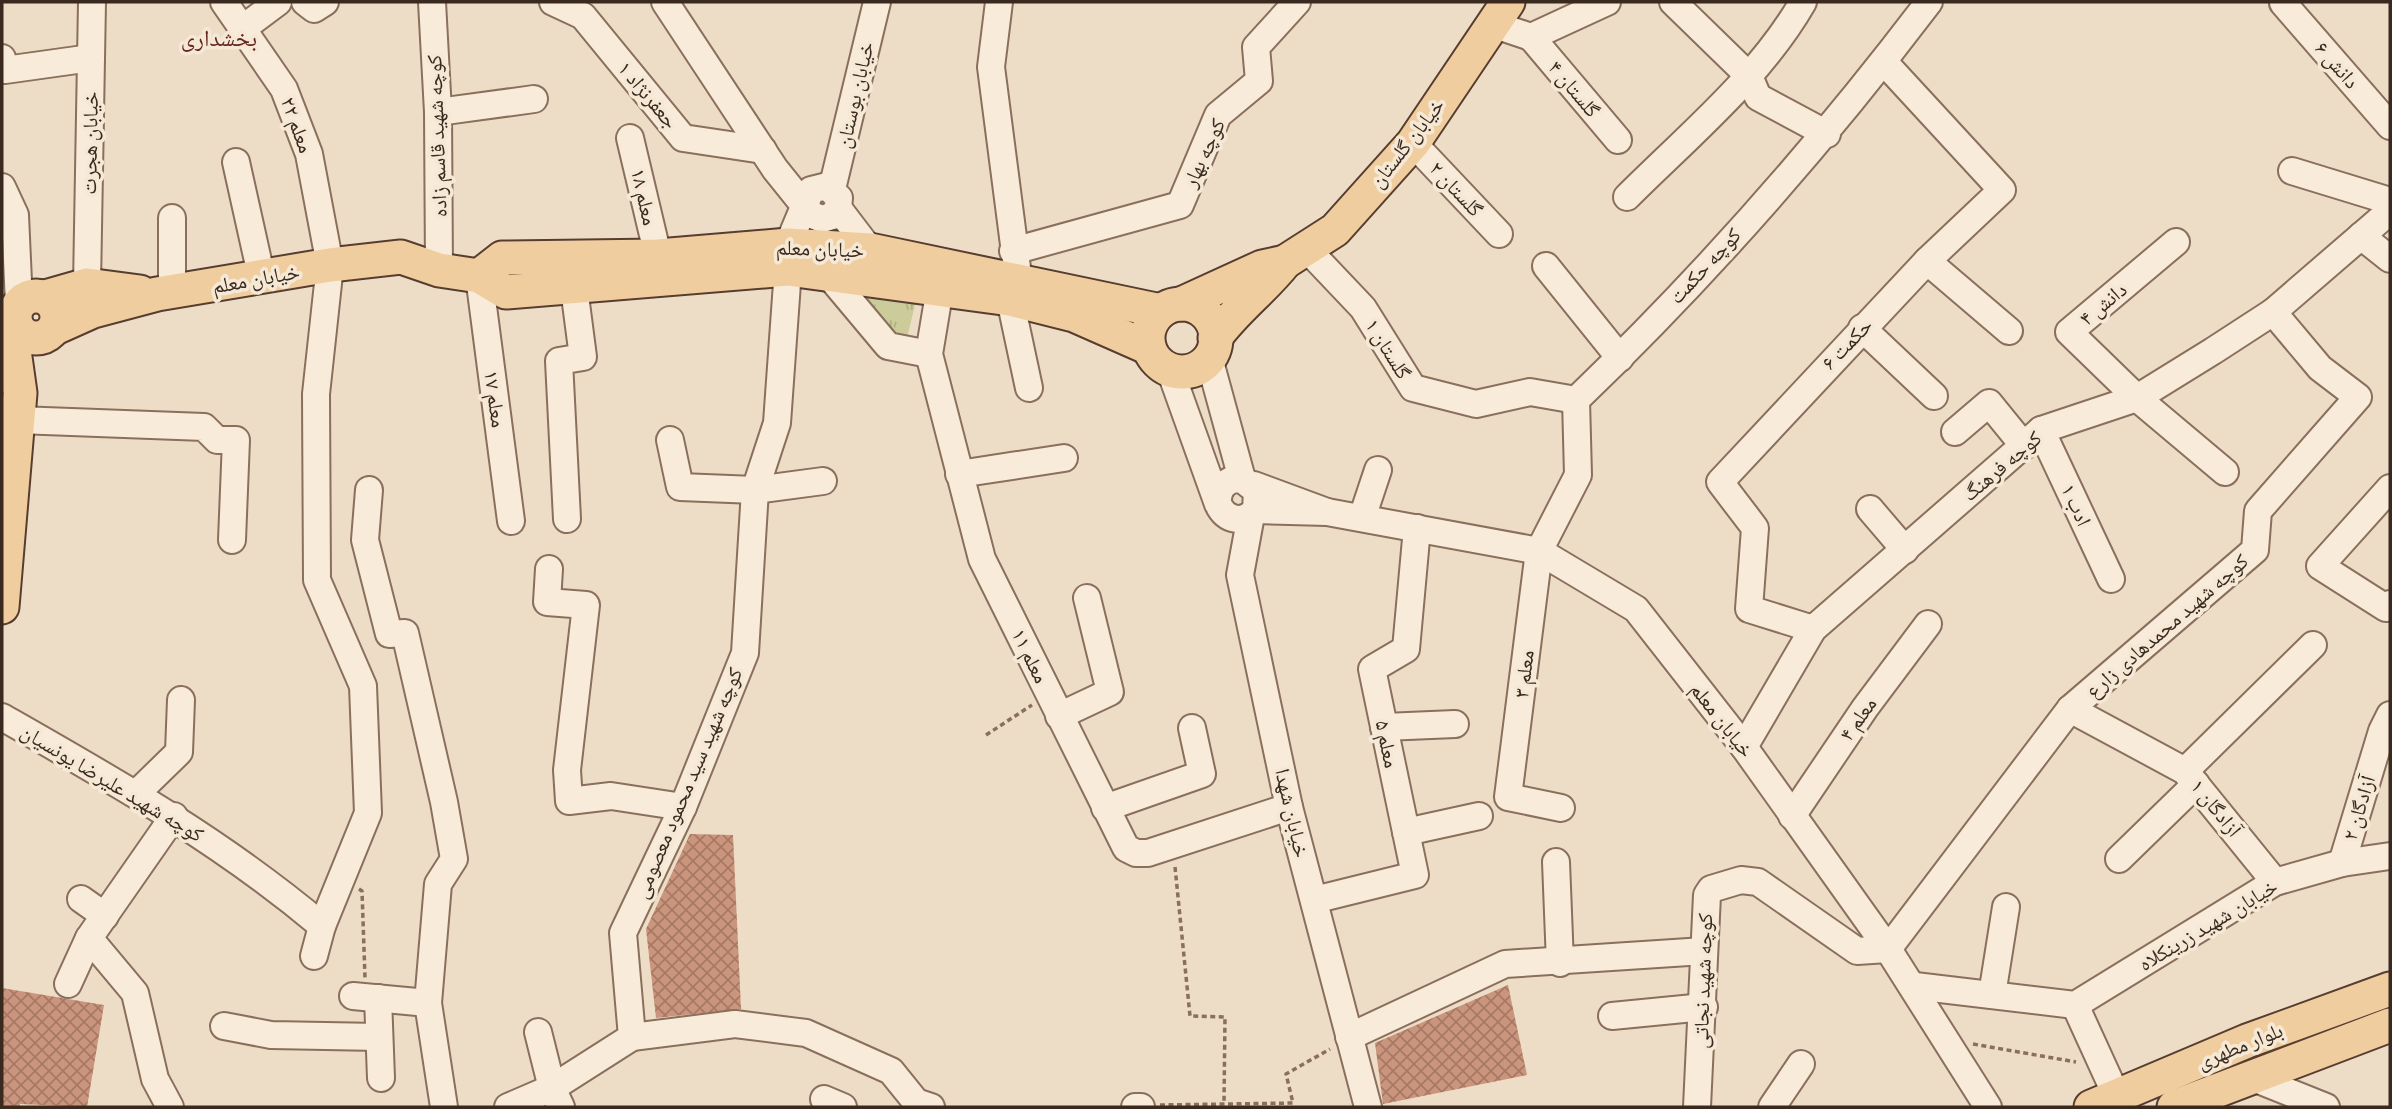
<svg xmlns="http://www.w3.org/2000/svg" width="2392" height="1109" font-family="Bitter,'Noto Naskh Arabic',serif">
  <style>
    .park { fill: url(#park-tufts) }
    .building { fill: url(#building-cross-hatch) }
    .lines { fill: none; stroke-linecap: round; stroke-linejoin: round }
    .minor-casing { stroke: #896f5c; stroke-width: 30 }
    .major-casing { stroke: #573d30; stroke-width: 37 }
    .path { stroke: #896f5c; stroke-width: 3.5; stroke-dasharray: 5 3.5; stroke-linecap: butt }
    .minor { stroke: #f8ebd9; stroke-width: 26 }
    .major { stroke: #f0cd9f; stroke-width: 33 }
    .labels { text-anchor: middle; stroke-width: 7; stroke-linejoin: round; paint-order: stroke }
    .street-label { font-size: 21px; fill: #39291f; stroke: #f5e8d5 }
    .neighbourhood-label { font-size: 23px; fill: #65261f; stroke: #f5e8d5 }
  </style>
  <defs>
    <pattern id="park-tufts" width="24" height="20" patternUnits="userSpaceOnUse" patternTransform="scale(1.75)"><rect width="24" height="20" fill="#cbcc9a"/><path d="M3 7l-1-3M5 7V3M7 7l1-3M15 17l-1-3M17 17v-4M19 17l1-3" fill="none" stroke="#afaf84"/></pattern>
    <pattern id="building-cross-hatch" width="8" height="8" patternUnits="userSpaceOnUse" patternTransform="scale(1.75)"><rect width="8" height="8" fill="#cb947c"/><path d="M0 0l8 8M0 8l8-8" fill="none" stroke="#a67965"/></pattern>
  </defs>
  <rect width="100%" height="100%" fill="#eeddc6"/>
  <path class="park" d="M852 290 916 301 906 342Z"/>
  <g class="building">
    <path d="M690 834 733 835 741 1009 656 1018 646 929Z"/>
    <path d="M1508 985 1527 1075 1383 1104 1375 1043Z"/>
    <path d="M2 988 104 1005 87 1107 20 1104V1107H2Z"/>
  </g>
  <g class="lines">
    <defs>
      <g id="minor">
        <path d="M224 2 284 89 309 154 330 265 316 394 317 580 363 686 368 813 322 926 314 956"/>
        <path d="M305 2 314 9 325 2"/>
        <path d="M432 2 438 112 439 270"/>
        <path d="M553 2 583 16 683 138 763 150"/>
        <path d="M665 2 775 169 812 215 822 219 832 216 838 208 839 198 827 186 811 190 788 245"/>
        <path d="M999 2 991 67 1017 268"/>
        <path d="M1673 2 1749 76 1758 97 1827 134"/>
        <path d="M2283 3 2390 126"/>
        <path d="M1492 24 1531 37 1607 2"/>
        <path d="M242 29 278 2"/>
        <path d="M1531 37 1618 140"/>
        <path d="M2 58 5 70 91 58"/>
        <path d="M438 112 534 99"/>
        <path d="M630 138 658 256"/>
        <path d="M1413 143 1499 234"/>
        <path d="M236 162 262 279"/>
        <path d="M2292 171 2390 201"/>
        <path d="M2 187 15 215 19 304"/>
        <path d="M832 189 877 2"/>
        <path d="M1627 197C1688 136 1760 77 1803 2"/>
        <path d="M838 208 870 250"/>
        <path d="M172 218V293"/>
        <path d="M2361 236 2390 259"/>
        <path d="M2176 242 2069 332 2137 398 2225 472"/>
        <path d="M1307 249 1363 308 1413 388 1476 404 1530 392 1576 400"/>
        <path d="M1013 251 1180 205 1218 115 1259 81 1256 47 1297 2"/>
        <path d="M1927 261 2009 331"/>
        <path d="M1546 266 1620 358"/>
        <path d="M826 272 888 346 929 354"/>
        <path d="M479 276 511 521"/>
        <path d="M87 285 92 2"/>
        <path d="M940 288 929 354 982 559 1126 848 1136 853H1148L1289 807"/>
        <path d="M1010 299 1029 388"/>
        <path d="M1862 328 1934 396"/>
        <path d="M1209 358 1242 479"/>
        <path d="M1170 370 1218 504C1226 521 1243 524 1256 510L1257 491 1242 479C1226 478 1217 488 1218 504"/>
        <path d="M18 420 204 427 217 440H236L232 540"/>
        <path d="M2041 430 2111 579"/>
        <path d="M1955 432 1989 403 2024 446"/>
        <path d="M670 440 680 487 755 490 823 481"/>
        <path d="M959 474 1064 458"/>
        <path d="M1254 485 1327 512 1256 510"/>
        <path d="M2390 488 2320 566 2386 608 2390 604"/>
        <path d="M369 490 365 540 389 634 405 633 444 802 454 859 438 884 428 1003 444 1107"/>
        <path d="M1870 509 1905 550"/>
        <path d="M1327 512 1539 551 1636 609 1744 747 1888 949 1988 1107"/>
        <path d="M1251 515 1240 575 1289 807 1368 1107"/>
        <path d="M1362 518 1378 470"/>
        <path d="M567 519 559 361 583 357 574 288"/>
        <path d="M549 569 547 602 586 605 567 770 569 801 611 796 683 807"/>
        <path d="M1813 629 1749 609 1755 528 1720 482 1927 261 2002 190 1884 62"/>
        <path d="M2070 709 2185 771 2275 882"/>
        <path d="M1059 716 1110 692 1087 598"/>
        <path d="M2 717C116 782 221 841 322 926"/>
        <path d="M1384 727 1455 724"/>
        <path d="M1744 747 1813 629 2041 430 2137 398 2213 351 2273 312 2390 211"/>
        <path d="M2185 771 2313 645"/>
        <path d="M137 793 179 752 181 700"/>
        <path d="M1105 808 1202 774 1192 728"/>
        <path d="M1561 808 1508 797 1539 551 1578 475 1576 400C1704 277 1822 143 1929 2"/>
        <path d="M1792 816 1865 708 1928 624"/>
        <path d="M1406 832 1479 816"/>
        <path d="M2119 859 2196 784"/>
        <path d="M1556 862 1560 963"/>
        <path d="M2342 863 2382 731 2390 715"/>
        <path d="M81 899 105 916"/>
        <path d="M1314 900 1415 875 1372 669 1406 649 1417 528"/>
        <path d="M68 984 89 938"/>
        <path d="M1915 986 2075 1005 2275 882 2342 863 2390 856"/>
        <path d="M1992 995 2006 907"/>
        <path d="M353 996 428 1003"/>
        <path d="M378 998 381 1078"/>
        <path d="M2075 1005 2117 1097"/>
        <path d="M1612 1016 1704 1007"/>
        <path d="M224 1026 271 1035 379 1037"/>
        <path d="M538 1032 552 1088 561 1107"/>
        <path d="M632 1037 735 1024 806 1033 891 1071 916 1102 931 1107"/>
        <path d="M1349 1037 1505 964 1704 951"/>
        <path d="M2251 1077 2326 1107"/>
        <path d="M824 1099 843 1107"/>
        <path d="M170 1107 155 1079 135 993 89 938 174 816"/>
        <path d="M508 1107 552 1088 632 1037 623 933 683 807 745 653 755 490 777 423 788 269"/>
        <path d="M1135 1107H1141"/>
        <path d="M1697 1107 1707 895 1711 889 1741 880 1758 882 1857 951 1888 949 2070 709 2255 550 2258 511 2358 397 2320 368 2273 312"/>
        <path d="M1772 1107 1801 1064"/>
      </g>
      <g id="major">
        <path d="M1285 262 1335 230 1413 143 1508 2"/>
        <path d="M479 276 502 258 658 256 788 245 870 250 1161 311"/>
        <circle cx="36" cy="317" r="21"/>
        <path d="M45 297 87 285 140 292"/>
        <path d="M1181 304 1262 267 1285 262C1264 289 1236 309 1215 338"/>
        <circle cx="1182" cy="338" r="34"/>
        <path d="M55 328 93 311 157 294 330 265 401 257 439 270 479 276 506 292 788 269 1010 299 1074 315 1149 348"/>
        <path d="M2 607 20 393 14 350 16 324"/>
        <path d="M2091 1107 2247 1041 2390 989"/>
        <path d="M2174 1107 2390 1025"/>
      </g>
    </defs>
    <use href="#minor" class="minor-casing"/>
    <use href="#major" class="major-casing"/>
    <g class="path">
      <path d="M986 735 1032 705"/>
      <path d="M1175 867 1190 1016 1225 1017 1224 1103"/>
      <path d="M359 889 362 891 365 978"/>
      <path d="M1973 1044 2076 1062"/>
      <path d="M1160 1105 1293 1103 1286 1074 1330 1049"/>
    </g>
    <use href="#minor" class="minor"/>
    <use href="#major" class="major"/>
  </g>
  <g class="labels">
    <g class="street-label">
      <text transform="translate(2337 65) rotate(49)" y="7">دانش ۶</text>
      <text transform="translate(1574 89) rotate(50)" y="7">گلستان ۴</text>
      <text transform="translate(648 95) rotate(50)" y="7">جعفرنژاد ۱</text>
      <text transform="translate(855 95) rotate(-77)" y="7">خیابان بوستان</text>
      <text transform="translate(297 125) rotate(70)" y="7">معلم ۲۲</text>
      <text transform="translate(437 136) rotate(-92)" y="7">کوچه شهید قاسم زاده</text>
      <text transform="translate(90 143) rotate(-89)" y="7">خیابان هجرت</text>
      <text transform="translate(1407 143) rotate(-52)" y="7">خیابان گلستان</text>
      <text transform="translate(1204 153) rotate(-65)" y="7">کوچه بهار</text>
      <text transform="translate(1456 189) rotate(47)" y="7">گلستان ۲</text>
      <text transform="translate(644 197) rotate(77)" y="7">معلم ۱۸</text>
      <text transform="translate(820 249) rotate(2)" y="7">خیابان معلم</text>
      <text transform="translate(1705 266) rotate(-47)" y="7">کوچه حکمت</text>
      <text transform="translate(256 279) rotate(-10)" y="7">خیابان معلم</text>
      <text transform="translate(2103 304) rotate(-40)" y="7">دانش ۴</text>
      <text transform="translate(1847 344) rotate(-46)" y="7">حکمت ۶</text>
      <text transform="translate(1388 349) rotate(58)" y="7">گلستان ۱</text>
      <text transform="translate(495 399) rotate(82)" y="7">معلم ۱۷</text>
      <text transform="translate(2002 466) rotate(-40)" y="7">کوچه فرهنگ</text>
      <text transform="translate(2076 505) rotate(65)" y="7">ادب ۱</text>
      <text transform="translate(2167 626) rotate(-41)" y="7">کوچه شهید محمدهادی زارع</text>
      <text transform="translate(1030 656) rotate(64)" y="7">معلم ۱۱</text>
      <text transform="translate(1524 674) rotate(-83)" y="7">معلم ۳</text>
      <text transform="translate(1858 719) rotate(-55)" y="7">معلم ۴</text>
      <text transform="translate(1722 720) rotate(52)" y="7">خیابان معلم</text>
      <text transform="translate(1387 744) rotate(78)" y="7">معلم ۵</text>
      <text transform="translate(112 783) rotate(31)" y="7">کوچه شهید علیرضا یونسیان</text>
      <text transform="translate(688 783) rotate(-67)" y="7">کوچه شهید سید محمود معصومی</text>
      <text transform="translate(2216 808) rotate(51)" y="7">آزادگان ۱</text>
      <text transform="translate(2359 808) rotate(-73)" y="7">آزادگان ۲</text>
      <text transform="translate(1292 813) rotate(77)" y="7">خیابان شهدا</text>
      <text transform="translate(2208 925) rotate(-31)" y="7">خیابان شهید زرینکلاه</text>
      <text transform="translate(1703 981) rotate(-88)" y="7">کوچه شهید نجاتی</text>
      <text transform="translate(2240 1046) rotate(-22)" y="7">بلوار مطهری</text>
    </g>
    <g class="neighbourhood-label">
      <text x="219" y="46">بخشداری</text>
    </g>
  </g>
  <rect width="2392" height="1109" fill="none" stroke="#39291f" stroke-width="7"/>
</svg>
